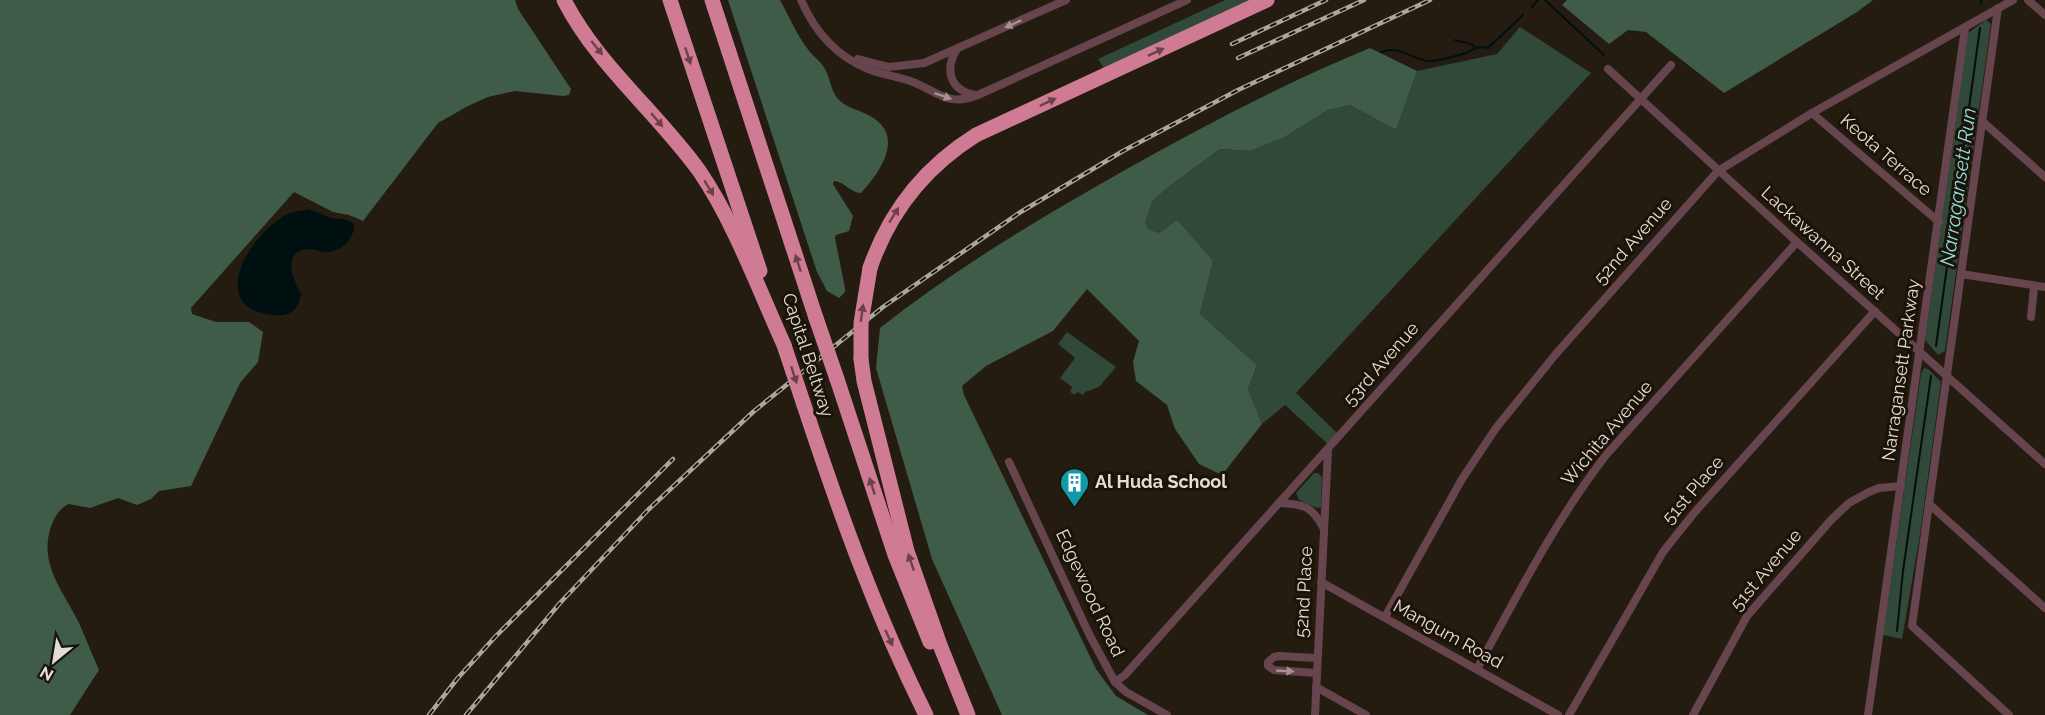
<svg xmlns="http://www.w3.org/2000/svg" width="2045" height="715" font-family="Raleway,sans-serif">
  <style>
    .green { fill: #304938 }
    .forest { fill: #3f5c49 }
    .water { fill: #000f10 }
    .lines { fill: none; stroke-linecap: round; stroke-linejoin: round }
    .stream { stroke: #000f10; stroke-width: 2 }
    .street { stroke: #67454e; stroke-width: 8 }
    .highway { stroke: #ce7b93; stroke-width: 15 }
    .rail-casing { stroke: #aca69e; stroke-width: 4.5 }
    .rail { stroke: #1b1208; stroke-width: 2; stroke-dasharray: 7; stroke-linecap: butt }
    .highway-bridge { stroke: #ce7b93; stroke-width: 15 }
    .oneway { fill: #a59192 }
    .oneway2 { fill: #6c4147 }
    .labels { text-anchor: middle; stroke-width: 6; stroke-linejoin: round; paint-order: stroke }
    .street-label { font-size: 18px; fill: #e3ddd6; stroke: #1b1208 }
    .poi-label { font-size: 18px; font-weight: bold; fill: #e3ddd6; stroke: #1b1208; text-anchor: start }
    .water-label { font-size: 20px; font-style: italic; fill: #8fdde0; stroke: #1b1208 }
  </style>
  <rect width="100%" height="100%" fill="#241b11"/>
  <g class="green">
    <path d="M1225 0H1255L1105 70 1098 59Z"/>
    <path d="M1986 20 1991 24 1945 351 1938 355 1925 340 1968 33Z"/>
    <path d="M1520 27 1591 73 1296 393 1340 436 1330 446 1285 405 1262 424 1248 389 1257 365 1200 314 1213 261 1160 233 1148 229 1145 223 1152 202 1167 188 1220 149 1250 151 1283 138 1328 110 1350 105 1396 130 1417 71 1497 54Z"/>
    <path d="M1067 332 1116 367 1099 387 1085 392 1083 395 1077 392 1075 395 1070 392 1072 387 1060 378 1075 358 1058 344Z"/>
    <path d="M1924 368 1928 369 1941 382 1920 535 1902 639 1883 635 1921 374Z"/>
    <path d="M1314 473H1318L1322 477 1321 507 1317 508 1299 500 1296 493Z"/>
  </g>
  <g class="forest">
    <path d="M0 0H515L518 9 571 89 569 95 563 96 515 91 488 97 468 106 438 123 363 221 349 215 333 212 294 192 191 308 192 314 216 322H249L263 332 258 362 240 383 191 486 159 491 151 499 137 505 118 498 90 508 69 504C61 507 55 516 52 524 37 563 63 590 79 623 86 639 92 654 99 670L70 715H0Z"/>
    <path d="M728 0H780C789 16 796 33 807 48 812 56 821 61 825 69 830 78 831 91 838 99 846 108 860 110 870 116 906 136 880 172 861 193 851 193 845 182 834 181L833 184 853 216 849 231 836 235 835 238 845 288V292L839 298 827 291 817 272Z"/>
    <path d="M1567 0H1873L1857 12 1724 93 1646 32 1628 30 1609 44 1562 5Z"/>
    <path d="M1370 48 1417 71 1396 130 1350 105 1328 110 1283 138 1250 151 1220 149 1167 188 1152 202 1145 223 1148 229 1160 233 1177 220 1213 261 1200 314 1257 365 1248 389 1262 424 1222 475 1199 464 1175 429 1167 405 1136 381 1133 362 1139 341 1087 289 1053 331 986 366 962 386 964 395 1096 669 1116 696 1148 715H1002L932 559 876 368 880 328C956 268 1040 218 1125 170 1205 125 1285 83 1370 48Z"/>
  </g>
  <path class="water" d="M308 209C316 211 323 216 331 218 340 220 346 217 354 224 355 238 341 252 327 252 321 252 314 249 308 249 282 251 292 280 301 294 300 301 297 309 290 313 279 319 250 313 243 302 223 274 264 224 290 213 295 211 302 211 308 209Z"/>
  <g class="lines">
    <g class="stream">
      <path d="M1545 0 1604 55"/>
      <path d="M1981 3V0"/>
      <path d="M1532 7 1538 0"/>
      <path d="M1455 40 1471 44 1475 47"/>
      <path d="M1381 52C1399 45 1411 58 1427 61 1434 62 1458 56 1465 53 1474 50 1478 45 1488 48L1523 15"/>
      <path d="M1936 346 1980 28"/>
      <path d="M1897 631 1903 571 1931 376"/>
    </g>
    <g class="street">
      <path d="M801 0C814 30 836 56 868 69 882 75 898 76 913 82 938 92 948 107 978 95L1187 0"/>
      <path d="M2028 0 2045 15"/>
      <path d="M1998 8 1912 626 2009 715"/>
      <path d="M957 49C944 70 950 91 976 95"/>
      <path d="M858 59 889 67 924 63 1066 0"/>
      <path d="M1608 69 1797 242 2045 464"/>
      <path d="M1812 113 1939 222"/>
      <path d="M1982 121 2045 177"/>
      <path d="M1961 274 2045 287"/>
      <path d="M2031 317 2034 287"/>
      <path d="M1009 462 1090 636 1115 682 1126 692 1167 715"/>
      <path d="M1279 503C1304 504 1312 506 1324 529"/>
      <path d="M1929 504 2045 608"/>
      <path d="M1321 582 1558 715"/>
      <path d="M1385 617 1462 479 1496 428 1555 355 1718 171 1812 113 2013 0"/>
      <path d="M1477 669C1517 596 1555 521 1606 455L1797 242"/>
      <path d="M1316 673 1274 670 1268 666V662L1274 657 1279 656 1317 658"/>
      <path d="M1115 682 1125 675 1671 65"/>
      <path d="M1316 687 1366 715"/>
      <path d="M1315 715 1328 450"/>
      <path d="M1569 715 1663 552 1694 513 1875 311"/>
      <path d="M1693 715 1747 616 1831 520 1849 503 1869 492 1879 488 1901 486"/>
      <path d="M1868 715 1965 28"/>
    </g>
    <g class="highway">
      <path d="M564 0C597 65 658 113 700 172 734 222 759 290 784 345"/>
      <path d="M670 0 760 271"/>
      <path d="M712 0 816 318"/>
      <path d="M870 268C890 210 925 167 976 135L1267 0"/>
      <path d="M861 359 864 381 907 551 940 645 968 715"/>
      <path d="M837 379 895 555 930 642"/>
      <path d="M804 405C839 511 876 615 926 715"/>
    </g>
    <defs>
      <g id="rail">
        <path d="M1232 44 1326 0"/>
        <path d="M1238 58 1364 0"/>
        <path d="M429 715 457 679 495 637 673 459"/>
        <path d="M466 715 560 603 648 510 753 412 883 307 1019 213 1123 151 1238 90 1430 0"/>
      </g>
    </defs>
    <use href="#rail" class="rail-casing"/>
    <use href="#rail" class="rail"/>
    <g class="highway-bridge">
      <path d="M816 318 837 379"/>
      <path d="M784 345 804 405"/>
      <path d="M861 359V323L870 268"/>
    </g>
  </g>
  <defs><path id="oneway-solid" d="M-6-.8H1V-3.2L6.5 0L1 3.2V.8H-6Z" transform="scale(1.5)"/></defs>
  <g class="oneway">
    <use href="#oneway-solid" transform="translate(1013 24) rotate(156)"/>
    <use href="#oneway-solid" transform="translate(943 96) rotate(19)"/>
    <use href="#oneway-solid" transform="translate(1285 671) rotate(3)"/>
  </g>
  <g class="oneway2">
    <use href="#oneway-solid" transform="translate(597 48) rotate(51)"/>
    <use href="#oneway-solid" transform="translate(1156 52) rotate(-25)"/>
    <use href="#oneway-solid" transform="translate(688 56) rotate(72)"/>
    <use href="#oneway-solid" transform="translate(1048 102) rotate(-25)"/>
    <use href="#oneway-solid" transform="translate(657 120) rotate(50)"/>
    <use href="#oneway-solid" transform="translate(709 188) rotate(59)"/>
    <use href="#oneway-solid" transform="translate(894 215) rotate(-58)"/>
    <use href="#oneway-solid" transform="translate(798 263) rotate(-108)"/>
    <use href="#oneway-solid" transform="translate(862 313) rotate(-82)"/>
    <use href="#oneway-solid" transform="translate(794 375) rotate(72)"/>
    <use href="#oneway-solid" transform="translate(872 486) rotate(-108)"/>
    <use href="#oneway-solid" transform="translate(911 562) rotate(-109)"/>
    <use href="#oneway-solid" transform="translate(889 638) rotate(65)"/>
  </g>
  <defs>
    <symbol id="building-pin" viewBox="-11 -11 22 30"><path d="M0 17L-7.5 6A9.5 9.5 0 1 1 7.5 6Z" fill="#0f9aa8" stroke="#1b1208"/><path d="M-4-6H4V6H1V3H-1V6H-4ZM-2.5-4.3h1.7v1.8h-1.7ZM.8-4.3h1.7v1.8H.8ZM-2.5-1h1.7V.8h-1.7ZM.8-1h1.7V.8H.8Z" fill="#fff"/></symbol>
  </defs>
  <g fill-rule="evenodd">
    <use href="#building-pin" x="1058" y="466" width="33" height="45"/>
  </g>
  <g class="labels">
    <g class="street-label">
      <text transform="translate(1886 155) rotate(41)" y="6">Keota Terrace</text>
      <text transform="translate(1633 241) rotate(-49)" y="6">52nd Avenue</text>
      <text transform="translate(1823 243) rotate(42)" y="6">Lackawanna Street</text>
      <text transform="translate(808 355) rotate(72)" y="6">Capital Beltway</text>
      <text transform="translate(1381 364) rotate(-49)" y="6">53rd Avenue</text>
      <text transform="translate(1901 370) rotate(-82)" y="6">Narragansett Parkway</text>
      <text transform="translate(1607 433) rotate(-50)" y="6">Wichita Avenue</text>
      <text transform="translate(1693 490) rotate(-49)" y="6">51st Place</text>
      <text transform="translate(1766 570) rotate(-50)" y="6">51st Avenue</text>
      <text transform="translate(1304 592) rotate(-87)" y="6">52nd Place</text>
      <text transform="translate(1090 593) rotate(65)" y="6">Edgewood Road</text>
      <text transform="translate(1448 634) rotate(29)" y="6">Mangum Road</text>
    </g>
    <g class="poi-label">
      <text x="1095" y="488">Al Huda School</text>
    </g>
    <g class="water-label">
      <text transform="translate(1958 187) rotate(-82)" y="7">Narragansett Run</text>
    </g>
  </g>
  <g transform="translate(54 661) rotate(210)" stroke="#1b1208" stroke-width="4.5" paint-order="stroke">
  <path d="M0-4.5L10 22L0 15L-10 22Z" fill="#e3ddd6"/>
  <text y="-9" font-size="16" font-weight="bold" text-anchor="middle" fill="#e3ddd6">N</text>
  </g>
</svg>
